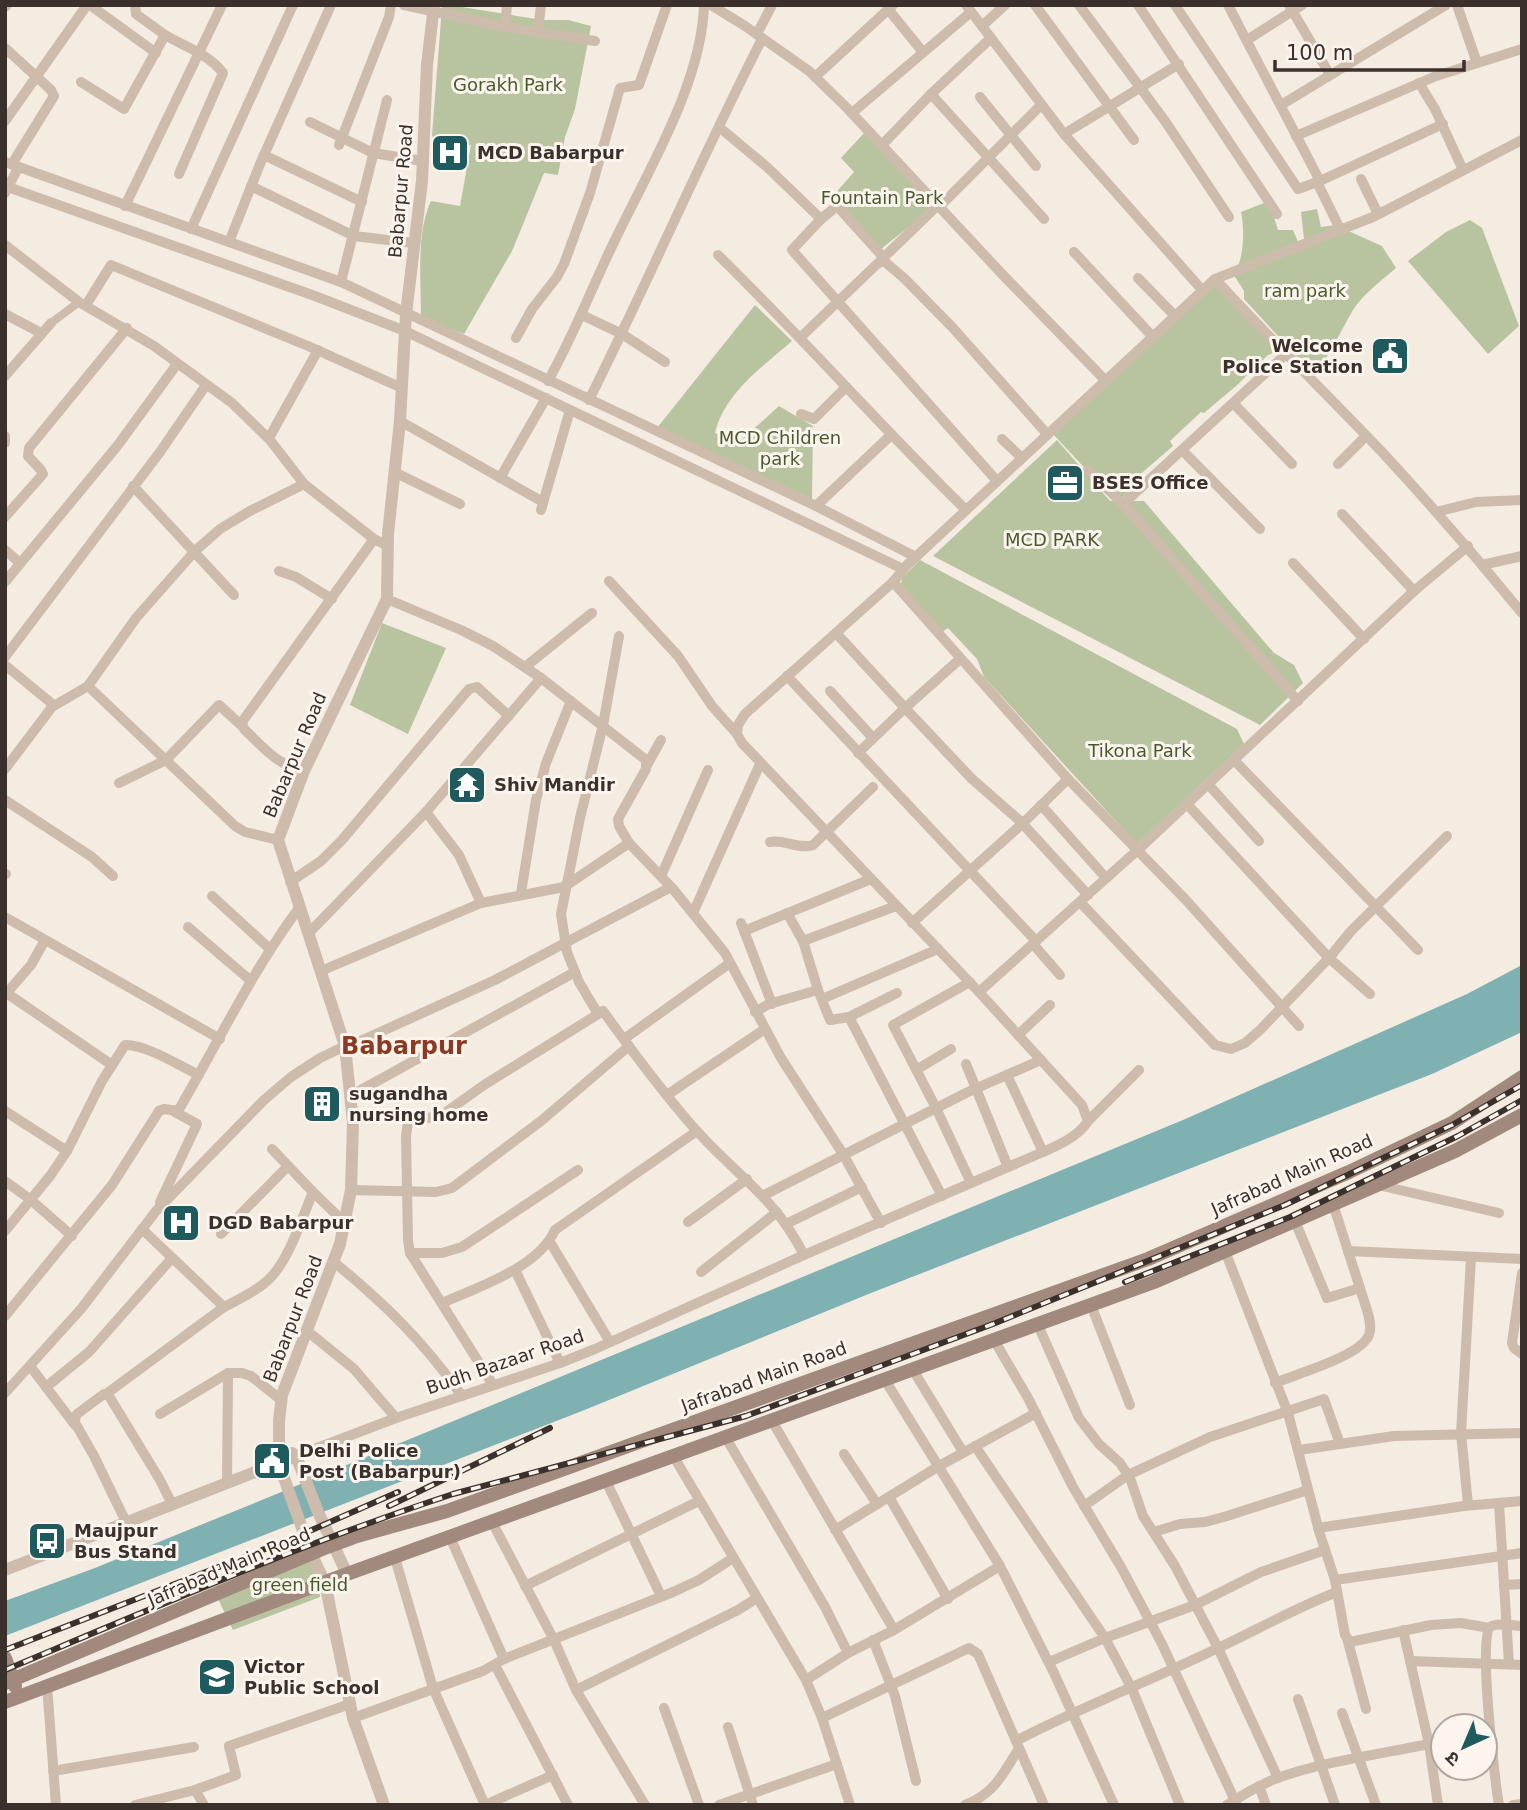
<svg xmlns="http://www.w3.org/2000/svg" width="1527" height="1810" font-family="'DejaVu Sans','Noto Sans Devanagari',sans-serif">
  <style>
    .green { fill: #b8c4a0 }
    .water { fill: #7fb0b2 }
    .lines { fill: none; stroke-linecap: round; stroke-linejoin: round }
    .pedestrian { stroke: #cdbbac; stroke-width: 8 }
    .minor { stroke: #cdbbac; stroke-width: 10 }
    .tertiary { stroke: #cdbbac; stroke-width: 12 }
    .secondary { stroke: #a18a7d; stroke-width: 14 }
    .rail-casing { stroke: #3b302b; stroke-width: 6 }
    .rail { stroke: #fbf5ee; stroke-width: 3.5; stroke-dasharray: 10; stroke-linecap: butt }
    .labels { text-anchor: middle; stroke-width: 6; stroke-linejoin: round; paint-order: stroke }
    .park-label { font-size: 18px; fill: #4a5a2e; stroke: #fbf5ee }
    .poi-label { font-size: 18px; font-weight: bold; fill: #3b302b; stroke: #fbf5ee; text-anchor: start }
    .street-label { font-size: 18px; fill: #3b302b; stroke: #fbf5ee }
    .district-label { font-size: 24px; font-weight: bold; fill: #8c3b22; stroke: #fbf5ee }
  </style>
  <rect width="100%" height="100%" fill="#f4ebe1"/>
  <g class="green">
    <path d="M456 6 542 20H568L591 26 575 109 565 137 558 175 544 173 512 251 464 334 421 317C421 283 416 232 431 201L460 206 471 145 435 142 432 135 442 7Z"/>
    <path d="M865 132 938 208 920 218 881 249 831 198 854 172 841 158Z"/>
    <path d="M1269 201 1278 230H1293L1298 242 1304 239 1301 212 1317 209 1321 227 1335 225 1382 246 1396 268C1381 281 1364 293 1353 310 1341 331 1331 352 1317 372H1311L1244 299V291L1235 277C1236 270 1238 266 1240 260 1244 247 1244 224 1241 212Z"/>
    <path d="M1470 220 1482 228 1519 326 1488 354 1408 261 1446 232Z"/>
    <path d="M1216 282 1277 347 1276 352 1268 355 1236 386 1204 413 1201 412 1170 441 1173 446 1136 478 1132 490 1120 499 1093 477 1053 434Z"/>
    <path d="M755 305 792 341C763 366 724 394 715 433L737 444 779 406 813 426 812 499 657 428Z"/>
    <path d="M1057 440 1110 501H1144L1274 653 1294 665 1303 683 1260 725 933 556Z"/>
    <path d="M920 560 1237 729 1244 744 1137 844 984 677 977 659 948 628 942 632 900 590 902 578Z"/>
    <path d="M382 623 446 648 408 734 350 705Z"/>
    <path d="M318 1557 320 1597 233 1630 218 1599Z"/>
  </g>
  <path class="water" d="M1522 965V1032L1432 1074 871 1293 582 1411 5 1636V1601L95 1568 257 1502 1183 1120 1467 994Z"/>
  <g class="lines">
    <path class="pedestrian" d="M51 323 79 302"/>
    <g class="minor">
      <path d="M90 5 156 53"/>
      <path d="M404 5 505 27 595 41"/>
      <path d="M711 5 745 26 809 71 847 108 1002 274 1105 380"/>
      <path d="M966 5 1064 134 1203 291"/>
      <path d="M1035 5 1134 140"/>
      <path d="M1079 5 1165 121 1229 217"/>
      <path d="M1138 5 1277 214"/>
      <path d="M1175 5 1298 189 1320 181 1443 124"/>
      <path d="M1228 5 1320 181"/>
      <path d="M1289 5 1330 75"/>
      <path d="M1457 5 1477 63"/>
      <path d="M5 7 7 5"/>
      <path d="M888 9 922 51"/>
      <path d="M982 26 1005 5"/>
      <path d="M505 27 507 5"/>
      <path d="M538 31 541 5"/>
      <path d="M757 34 772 5"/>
      <path d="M165 35C184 46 210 55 223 73L179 174"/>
      <path d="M1247 40 1302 5"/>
      <path d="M5 48 51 90 54 96 12 164"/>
      <path d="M815 77 893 5"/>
      <path d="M81 82 124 109 165 35 136 14 135 5"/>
      <path d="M1419 83 1435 109 1463 170"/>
      <path d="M931 94 1044 219"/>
      <path d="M980 97 1036 166"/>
      <path d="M1281 105 1446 5"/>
      <path d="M852 113 971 12"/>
      <path d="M5 121 87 5"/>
      <path d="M310 122 373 153 423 161"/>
      <path d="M719 127 767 167 821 219"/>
      <path d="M1064 134 1179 64"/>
      <path d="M1296 136 1436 76 1522 49"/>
      <path d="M339 145 389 17 391 5"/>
      <path d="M882 145 931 94 991 38"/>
      <path d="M264 155 362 202"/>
      <path d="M5 162 341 282 816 506 916 557"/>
      <path d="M1361 179 1378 214"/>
      <path d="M1317 182 1341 231"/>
      <path d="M5 186 315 296 405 331 903 569"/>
      <path d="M251 186 354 236 414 243"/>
      <path d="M5 193 18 168"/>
      <path d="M125 206 222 5"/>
      <path d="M940 206 1040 106"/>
      <path d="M191 229 293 5"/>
      <path d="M229 242 260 164 331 5"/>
      <path d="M5 245 79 302 154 346 232 403 270 440 304 484 374 539 388 546"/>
      <path d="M1074 252 1152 336"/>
      <path d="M718 255C803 338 881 427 966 510"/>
      <path d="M884 258 837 206 821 219 792 250 997 481"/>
      <path d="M880 261 935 208"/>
      <path d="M1138 278 1175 316"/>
      <path d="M1215 279 1373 217 1522 140"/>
      <path d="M341 282 387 100"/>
      <path d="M86 305 111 265 308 346 402 388"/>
      <path d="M5 314 41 333"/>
      <path d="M582 315 622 334 665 362"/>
      <path d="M801 337 877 264 884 261 905 279 953 328 1047 434"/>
      <path d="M516 338 532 309 557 277 564 264 590 193 620 88 639 85 667 5"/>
      <path d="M5 376 51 323"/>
      <path d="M548 381C574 335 592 287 615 240 648 171 702 82 704 5"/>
      <path d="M589 400C649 280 701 158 762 39"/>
      <path d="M1234 404 1292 464"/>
      <path d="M801 414 814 419 846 387"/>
      <path d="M400 421 543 502"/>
      <path d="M5 436V443"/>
      <path d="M269 438 318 350"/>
      <path d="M1002 439 1022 458"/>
      <path d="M1183 451 1260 529"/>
      <path d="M1338 464 1366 436"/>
      <path d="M1088 470 1123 504 1298 701"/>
      <path d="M394 472 460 504"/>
      <path d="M500 478 546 398"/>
      <path d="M133 486 234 595"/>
      <path d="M1123 504 1285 355"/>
      <path d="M816 506 891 435"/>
      <path d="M541 510 570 410"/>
      <path d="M1436 512 1476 502 1522 500"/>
      <path d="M1342 514 1414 591"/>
      <path d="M5 517 43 474 41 470 28 456 29 448 127 328"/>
      <path d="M5 550 20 563"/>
      <path d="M1293 563 1364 639"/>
      <path d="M1482 565 1522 556"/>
      <path d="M279 571 296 577 332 599"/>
      <path d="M609 581 678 656 712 706 737 734"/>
      <path d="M5 582 118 445 177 364"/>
      <path d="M893 582 1068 779 1185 899 1299 1026"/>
      <path d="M387 599 461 630 493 646 541 678 646 760V769L618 819 619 826 629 843 673 889 725 953 781 1058 843 1154 881 1223"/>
      <path d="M836 633 905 708 960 659"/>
      <path d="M5 657 160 452 206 385"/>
      <path d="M5 665 50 702 52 707"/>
      <path d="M525 667 592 613"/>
      <path d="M787 676 1036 941"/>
      <path d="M88 686 235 826 245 832 278 840"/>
      <path d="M830 691 873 738"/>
      <path d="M858 753 905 708 972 779 1020 821 1088 895"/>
      <path d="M1234 760 1418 950"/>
      <path d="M646 767 661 740"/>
      <path d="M5 769 52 707 88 686 136 618 195 551 220 529 250 511 304 484"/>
      <path d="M304 771C278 766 263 747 244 729L242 722 374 539"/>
      <path d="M119 783 166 760 219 705 242 726"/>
      <path d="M1208 784 1259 841"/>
      <path d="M5 800 92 857 113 876"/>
      <path d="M1186 803 1329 958 1370 994"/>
      <path d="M1041 805 1106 878"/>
      <path d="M426 812 459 855 481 903"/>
      <path d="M770 842C785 839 798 850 813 845L873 787"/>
      <path d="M5 874H6"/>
      <path d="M661 876 708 770"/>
      <path d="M290 882 321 861 342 840 469 689 477 687 509 716"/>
      <path d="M521 893 536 800 546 763 571 701"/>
      <path d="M212 896 270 949"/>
      <path d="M1080 902 1215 1045 1231 1049 1245 1043 1260 1030 1329 958 1351 931 1447 836"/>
      <path d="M693 913 760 764"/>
      <path d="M787 913 803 941 818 990"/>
      <path d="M5 917 220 1039"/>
      <path d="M741 923 772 1004"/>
      <path d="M912 923 1022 824 1068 779"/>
      <path d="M188 927 251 981"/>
      <path d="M744 931 871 879"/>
      <path d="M308 934 426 812 541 678"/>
      <path d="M803 941 896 906"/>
      <path d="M1033 944 1060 975"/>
      <path d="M321 971 481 903 564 887 629 843"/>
      <path d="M970 982 893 1025 936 1108 971 1183"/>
      <path d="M5 992 112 1065"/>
      <path d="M979 992 1141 847 1414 591 1468 546"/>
      <path d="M5 995 31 965 45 940"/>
      <path d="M822 999 938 949"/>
      <path d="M755 1012 769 1004 818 990 830 1020 849 1017 942 1196"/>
      <path d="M598 1014 579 982 567 952 561 914 580 818 603 725 619 636"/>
      <path d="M849 1017 897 993"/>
      <path d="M1018 1035 1050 1005"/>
      <path d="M624 1039 730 963"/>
      <path d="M345 1048 495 980 671 887"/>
      <path d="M966 1064 1008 1167"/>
      <path d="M916 1070 951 1049"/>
      <path d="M1007 1075 1043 1152"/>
      <path d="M667 1095 765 1029"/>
      <path d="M350 1096 575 972"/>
      <path d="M5 1111 67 1151"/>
      <path d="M1088 1121 1139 1070"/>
      <path d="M272 1149 313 1192"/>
      <path d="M5 1181 31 1200 72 1236"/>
      <path d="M1378 1185 1499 1213"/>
      <path d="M351 1190 436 1192 452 1188 541 1121 629 1046"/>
      <path d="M764 1195 968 1092 1041 1060"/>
      <path d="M160 1202 197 1124 175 1112"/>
      <path d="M1295 1221 1327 1298 1360 1288"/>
      <path d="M688 1222 747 1179"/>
      <path d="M786 1224 862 1187"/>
      <path d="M142 1229 224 1307C238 1300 255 1292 267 1281 288 1263 302 1218 313 1192L345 1223"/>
      <path d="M5 1231 50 1176 67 1151 102 1081 125 1045C145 1044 180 1066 199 1075"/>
      <path d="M221 1234 288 1166"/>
      <path d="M550 1242 610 1342"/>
      <path d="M1225 1251 1288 1413 1318 1527"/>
      <path d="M1348 1251 1522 1259"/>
      <path d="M410 1253H442L462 1247 578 1170"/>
      <path d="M334 1262C385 1304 423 1341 462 1396"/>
      <path d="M515 1270 560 1363"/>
      <path d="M701 1272 777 1212"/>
      <path d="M1522 1273 1512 1343 1514 1348 1522 1354"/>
      <path d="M442 1303C478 1287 538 1268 555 1230L697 1131"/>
      <path d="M1091 1305 1130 1405"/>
      <path d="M5 1316 112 1185 159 1111 164 1109 178 1111C218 1043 252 971 299 908"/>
      <path d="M1038 1325 1079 1418 1099 1444 1120 1463 1130 1478 1143 1516 1175 1566 1218 1648 1278 1778"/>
      <path d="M306 1330 354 1369 396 1418"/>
      <path d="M994 1340 1028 1398 1073 1487 1121 1567 1162 1644 1237 1805"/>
      <path d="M30 1366 75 1425"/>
      <path d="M913 1370 963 1452"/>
      <path d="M885 1380 1000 1566 1054 1673 1114 1805"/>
      <path d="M1275 1383C1296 1374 1361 1356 1369 1335 1372 1326 1369 1316 1366 1307L1333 1204"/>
      <path d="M493 1385 410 1253 408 1240 406 1136 408 1122 442 1115 484 1085 603 1011C632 1051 662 1092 695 1129 736 1175 775 1197 804 1255"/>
      <path d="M46 1387 89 1352 172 1258"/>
      <path d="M5 1393 81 1309 156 1211 264 1100 291 1077 320 1058 345 1046"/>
      <path d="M106 1394 224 1307"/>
      <path d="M160 1414 228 1373H242L251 1376 281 1400"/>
      <path d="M772 1421 894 1630"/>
      <path d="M726 1438 825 1607 848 1653"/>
      <path d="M975 1446 1105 1638 1132 1689 1180 1805"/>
      <path d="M1299 1450 1394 1436 1522 1433"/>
      <path d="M844 1454 877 1504"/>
      <path d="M296 1456 396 1418 560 1363 595 1349 804 1255 1043 1152C1059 1145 1079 1136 1088 1121L1082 1105 979 992 742 743 737 734 738 725 745 714 893 582 906 566 1215 279C1269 338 1327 394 1382 452 1430 504 1477 558 1522 613"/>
      <path d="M674 1457 806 1680 822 1718 850 1805"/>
      <path d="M606 1481 661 1596"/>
      <path d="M227 1483 228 1373"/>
      <path d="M889 1497 948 1599"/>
      <path d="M1499 1503 1509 1664"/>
      <path d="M1468 1505 1461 1433 1471 1258"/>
      <path d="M1084 1506 1128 1475 1210 1437 1324 1399 1340 1444"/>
      <path d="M126 1522 94 1456 74 1421 77 1414 104 1394 109 1396 160 1480 172 1504"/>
      <path d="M492 1522 554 1640 576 1690 645 1805"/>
      <path d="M835 1530 939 1466 1036 1413"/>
      <path d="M1154 1532 1180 1524 1205 1522 1227 1516 1308 1490"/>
      <path d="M395 1558 433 1688 485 1805"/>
      <path d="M1335 1580 1522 1553"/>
      <path d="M1504 1585 1522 1584"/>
      <path d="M525 1586 699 1501"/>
      <path d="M1489 1628 1461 1623 1431 1625 1350 1642 1345 1635 1335 1580 1318 1528 1464 1506 1522 1501"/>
      <path d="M1403 1630 1429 1744 1438 1805"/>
      <path d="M1347 1638 1366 1709"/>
      <path d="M873 1640 895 1696 916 1781"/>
      <path d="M504 1659 673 1592 699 1580 733 1558"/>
      <path d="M1410 1661 1522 1665"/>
      <path d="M1049 1662 1105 1638 1195 1605 1261 1572 1325 1550"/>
      <path d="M495 1665 568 1805"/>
      <path d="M806 1680 848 1653 894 1630 1000 1566"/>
      <path d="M47 1685 56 1805"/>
      <path d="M576 1690 738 1610 757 1598"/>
      <path d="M1298 1699 1335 1805"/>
      <path d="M664 1708 699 1805"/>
      <path d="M1342 1713 1376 1805"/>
      <path d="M353 1718 483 1671 504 1659 450 1537"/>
      <path d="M822 1718 969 1648 978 1654 1044 1805"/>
      <path d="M728 1727 753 1805"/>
      <path d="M1016 1741C1081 1707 1150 1681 1216 1649 1257 1630 1295 1608 1337 1592"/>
      <path d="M53 1771 194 1747"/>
      <path d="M1259 1786 1266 1805"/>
      <path d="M195 1790 236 1775 229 1746 350 1704"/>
      <path d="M135 1805 195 1790 204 1805"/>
      <path d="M485 1805 553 1775"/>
      <path d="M719 1805 837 1764"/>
      <path d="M965 1805C995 1793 1003 1774 1019 1748"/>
      <path d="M1227 1805C1242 1795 1258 1786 1275 1779 1320 1762 1381 1754 1429 1744"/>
      <path d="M1499 1805C1495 1783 1478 1637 1490 1627 1497 1622 1513 1626 1522 1626"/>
      <path d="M1513 1805 1522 1804"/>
    </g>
    <g class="tertiary">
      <path d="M292 1453 296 1456 318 1512 347 1574"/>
      <path d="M5 1570 296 1456"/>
      <path d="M384 1805 353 1718 325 1583 311 1553 279 1464V1421L282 1395 340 1244 351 1190 353 1123 345 1046 278 840 304 771 387 599 388 534 400 421 406 314 422 181 427 65 434 5"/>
    </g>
    <g class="secondary">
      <path d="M5 1658 15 1686"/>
      <path d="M5 1683 322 1549 357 1536 447 1511 1148 1259 1349 1172 1452 1123 1522 1077"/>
      <path d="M5 1702 347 1574 1154 1282 1455 1151 1522 1115"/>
    </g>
    <defs>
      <g id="rail">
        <path d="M1125 1282 1290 1217 1458 1136 1522 1100"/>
        <path d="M389 1506 550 1428"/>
        <path d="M5 1650 296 1537 398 1492"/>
        <path d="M5 1670C153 1608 301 1544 453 1494L746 1416 993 1324 1285 1205 1452 1125 1522 1085"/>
      </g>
    </defs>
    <use href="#rail" class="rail-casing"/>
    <use href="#rail" class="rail"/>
  </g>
  <defs>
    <symbol id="hospital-square" viewBox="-11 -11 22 22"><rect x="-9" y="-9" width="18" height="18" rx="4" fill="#1f5a5e" stroke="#fbf5ee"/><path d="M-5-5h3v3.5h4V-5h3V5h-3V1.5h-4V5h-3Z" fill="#fff"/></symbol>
    <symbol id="civic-square" viewBox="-11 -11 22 22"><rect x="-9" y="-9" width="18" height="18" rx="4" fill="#1f5a5e" stroke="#fbf5ee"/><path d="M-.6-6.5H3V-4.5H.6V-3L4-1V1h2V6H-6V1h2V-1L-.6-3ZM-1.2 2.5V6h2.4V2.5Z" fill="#fff"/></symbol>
    <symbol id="office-square" viewBox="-11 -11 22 22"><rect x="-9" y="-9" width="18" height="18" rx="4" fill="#1f5a5e" stroke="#fbf5ee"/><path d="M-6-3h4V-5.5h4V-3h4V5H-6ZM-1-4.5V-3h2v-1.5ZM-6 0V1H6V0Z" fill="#fff"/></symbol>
    <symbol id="temple-square" viewBox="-11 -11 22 22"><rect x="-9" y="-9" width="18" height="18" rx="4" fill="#1f5a5e" stroke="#fbf5ee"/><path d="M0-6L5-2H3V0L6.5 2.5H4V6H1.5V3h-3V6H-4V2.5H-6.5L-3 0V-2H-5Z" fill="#fff"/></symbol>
    <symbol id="building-square" viewBox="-11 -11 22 22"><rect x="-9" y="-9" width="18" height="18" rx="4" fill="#1f5a5e" stroke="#fbf5ee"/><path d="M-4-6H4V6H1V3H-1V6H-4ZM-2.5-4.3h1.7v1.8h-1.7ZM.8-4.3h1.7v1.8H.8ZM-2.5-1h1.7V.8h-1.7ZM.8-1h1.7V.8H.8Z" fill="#fff"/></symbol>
    <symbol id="bus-square" viewBox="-11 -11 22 22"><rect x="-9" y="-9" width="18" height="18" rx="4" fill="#1f5a5e" stroke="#fbf5ee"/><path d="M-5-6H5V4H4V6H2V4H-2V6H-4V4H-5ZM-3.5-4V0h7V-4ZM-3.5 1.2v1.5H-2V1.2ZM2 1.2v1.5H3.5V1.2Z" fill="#fff"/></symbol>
    <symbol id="school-square" viewBox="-11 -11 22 22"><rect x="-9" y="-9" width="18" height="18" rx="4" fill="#1f5a5e" stroke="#fbf5ee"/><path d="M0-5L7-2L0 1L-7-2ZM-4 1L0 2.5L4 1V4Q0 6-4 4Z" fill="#fff"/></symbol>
  </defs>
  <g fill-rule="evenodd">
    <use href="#hospital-square" x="428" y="131" width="44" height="44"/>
    <use href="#civic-square" x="1368" y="334" width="44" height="44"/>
    <use href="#office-square" x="1043" y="461" width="44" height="44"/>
    <use href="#temple-square" x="445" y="763" width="44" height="44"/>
    <use href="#building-square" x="300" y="1082" width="44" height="44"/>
    <use href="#hospital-square" x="159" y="1201" width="44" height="44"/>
    <use href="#civic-square" x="250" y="1439" width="44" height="44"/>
    <use href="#bus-square" x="25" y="1519" width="44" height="44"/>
    <use href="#school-square" x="195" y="1655" width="44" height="44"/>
  </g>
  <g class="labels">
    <g class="park-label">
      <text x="508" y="91">Gorakh Park</text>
      <text x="882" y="204">Fountain Park</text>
      <text x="1305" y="297">ram park</text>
      <text x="780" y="444">MCD Children<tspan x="780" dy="21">park</tspan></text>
      <text x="1052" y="546">MCD PARK</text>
      <text x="1140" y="757">Tikona Park</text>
      <text x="300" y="1591">green field</text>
    </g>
    <g class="poi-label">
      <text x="477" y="159">MCD Babarpur</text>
      <text x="1363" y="352" text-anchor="end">Welcome<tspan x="1363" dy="21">Police Station</tspan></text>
      <text x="1092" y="489">BSES Office</text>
      <text x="494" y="791">Shiv Mandir</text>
      <text x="349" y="1100">sugandha<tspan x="349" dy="21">nursing home</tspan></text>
      <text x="208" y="1229">DGD Babarpur</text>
      <text x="299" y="1457">Delhi Police<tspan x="299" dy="21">Post (Babarpur)</tspan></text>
      <text x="74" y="1537">Maujpur<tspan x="74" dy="21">Bus Stand</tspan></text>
      <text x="244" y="1673">Victor<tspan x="244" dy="21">Public School</tspan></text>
    </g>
    <g class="street-label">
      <text transform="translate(401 191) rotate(-85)" y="6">Babarpur Road</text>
      <text transform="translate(295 755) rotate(-67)" y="6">Babarpur Road</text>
      <text transform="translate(1292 1175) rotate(-24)" y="6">Jafrabad Main Road</text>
      <text transform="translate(293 1319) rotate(-69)" y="6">Babarpur Road</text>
      <text transform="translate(505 1362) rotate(-19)" y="6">Budh Bazaar Road</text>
      <text transform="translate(764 1377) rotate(-20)" y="6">Jafrabad Main Road</text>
      <text transform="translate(229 1567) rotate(-23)" y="6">Jafrabad Main Road</text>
    </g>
    <g class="district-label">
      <text x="404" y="1054">Babarpur</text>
    </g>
  </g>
  <rect width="1527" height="1810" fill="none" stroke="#3b302b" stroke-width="14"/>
  <g transform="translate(1464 1747) rotate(224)"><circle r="33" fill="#fbf5ee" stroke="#aea6a0" stroke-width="2"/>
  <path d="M0-5L12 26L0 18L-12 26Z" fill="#1f5a5e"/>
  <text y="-10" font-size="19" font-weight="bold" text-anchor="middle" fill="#3b302b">उ</text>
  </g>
  <path d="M1275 60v10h189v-10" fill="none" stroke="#3b302b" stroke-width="3.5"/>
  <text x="1286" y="60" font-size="21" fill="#3b302b" stroke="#fbf5ee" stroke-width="5" paint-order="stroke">100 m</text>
</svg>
